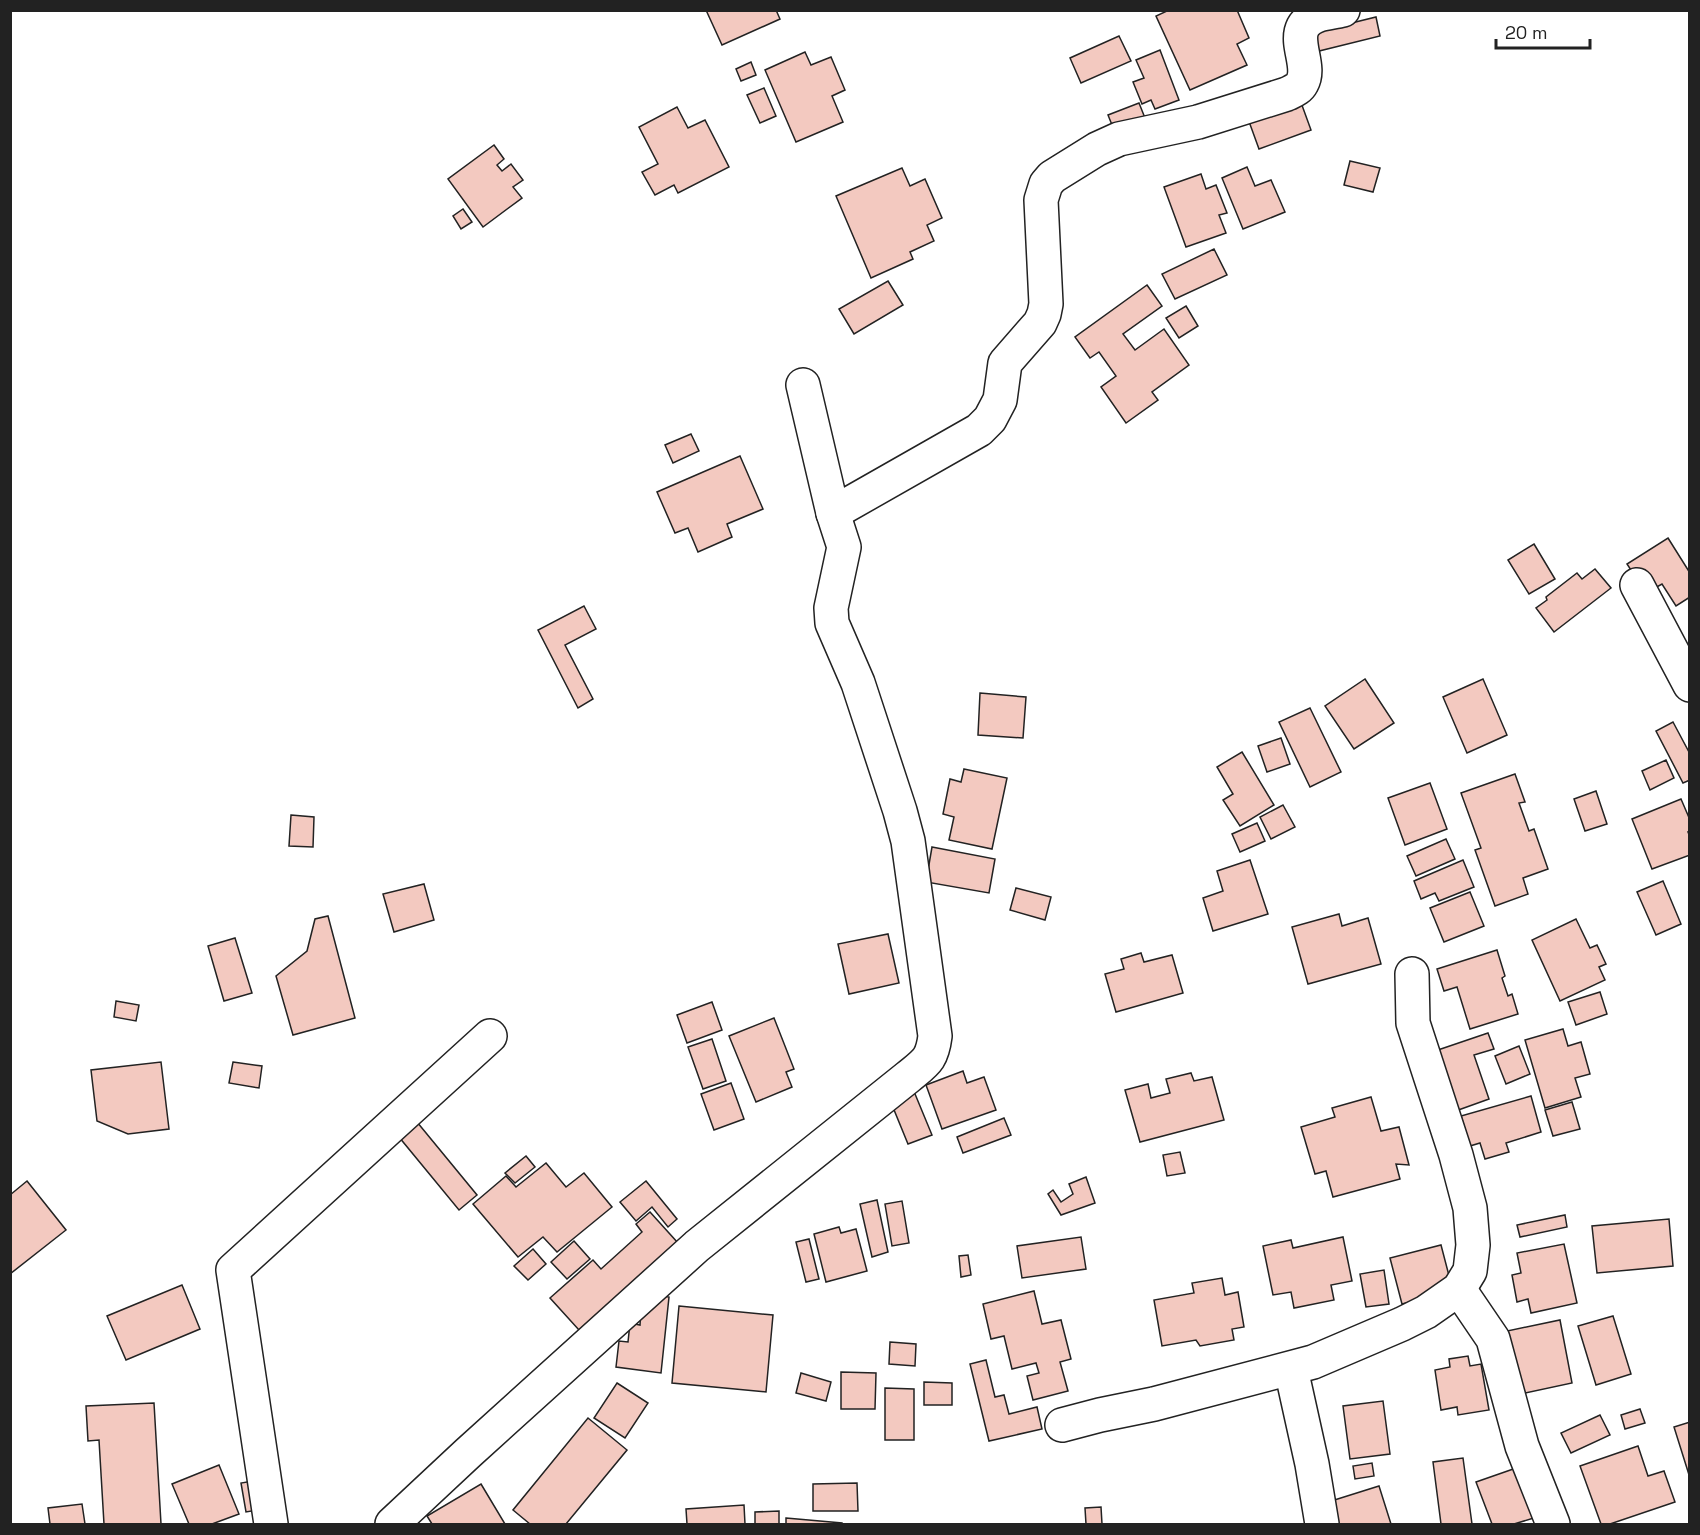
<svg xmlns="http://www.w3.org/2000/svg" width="1700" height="1535" font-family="'Space Grotesk',sans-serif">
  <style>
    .building { fill: #f3c9c0; stroke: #222; stroke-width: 1.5 }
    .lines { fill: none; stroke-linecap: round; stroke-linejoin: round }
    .minor-casing { stroke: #222; stroke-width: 36 }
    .minor { stroke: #fff; stroke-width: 33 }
  </style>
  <rect width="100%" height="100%" fill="#fff"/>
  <g class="building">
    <path d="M706 10H776L780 19 722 45Z"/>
    <path d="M1169 10H1237L1249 38 1237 44 1247 65 1190 90 1156 16Z"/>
    <path d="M1376 17 1380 36 1315 52 1311 33Z"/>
    <path d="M1119 36 1131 61 1081 83 1070 58Z"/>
    <path d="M1160 50 1179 100 1155 109 1151 100 1142 104 1133 82 1144 78 1136 60Z"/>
    <path d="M805 52 811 65 831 57 845 90 832 96 843 122 796 142 765 70Z"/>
    <path d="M751 62 756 75 741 81 736 69Z"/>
    <path d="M764 88 776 116 760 123 747 95Z"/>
    <path d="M1299 97 1311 130 1259 149 1247 116Z"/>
    <path d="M1139 103 1147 123 1116 135 1108 115Z"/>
    <path d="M677 107 688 128 705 120 729 167 678 193 674 185 655 195 642 172 658 164 639 127Z"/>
    <path d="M494 145 504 159 497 165 502 171 511 164 523 180 513 187 522 198 483 227 448 179Z"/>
    <path d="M1350 161 1380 168 1373 192 1344 185Z"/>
    <path d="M1247 167 1255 186 1271 180 1285 212 1243 229 1222 178Z"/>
    <path d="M902 168 910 186 925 179 942 218 927 225 934 241 910 252 913 259 871 278 836 196Z"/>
    <path d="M1201 174 1206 189 1216 185 1227 213 1219 215 1226 233 1186 247 1164 187Z"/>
    <path d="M463 209 472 222 461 229 453 216Z"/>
    <path d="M1214 249 1227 275 1175 299 1162 274Z"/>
    <path d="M888 281 903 305 854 334 839 309Z"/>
    <path d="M1147 285 1162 306 1123 334 1135 350 1164 329 1189 365 1152 392 1158 400 1126 423 1101 387 1116 376 1099 352 1090 358 1075 337Z"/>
    <path d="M1186 306 1198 326 1179 338 1166 318Z"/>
    <path d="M691 434 699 451 673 463 665 445Z"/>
    <path d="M740 456 763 509 727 524 732 537 698 552 688 528 675 533 657 492Z"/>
    <path d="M1668 538 1690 573V597L1676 606 1662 584 1646 593 1627 564Z"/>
    <path d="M1534 544 1555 579 1529 594 1508 560Z"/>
    <path d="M1595 569 1611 588 1554 632 1536 608 1547 600 1546 597 1577 573 1582 579Z"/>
    <path d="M584 606 596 629 565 645 593 699 578 708 538 630Z"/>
    <path d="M1365 679 1394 723 1354 749 1325 706Z"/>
    <path d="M1483 679 1507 735 1467 753 1443 697Z"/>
    <path d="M980 693 1026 697 1023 738 978 735Z"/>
    <path d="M1310 708 1341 772 1310 787 1279 722Z"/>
    <path d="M1673 722 1690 754V780L1683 783 1656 731Z"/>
    <path d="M1281 738 1290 764 1267 772 1258 746Z"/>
    <path d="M1242 752 1274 805 1240 826 1223 800 1233 794 1217 767Z"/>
    <path d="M1666 760 1674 778 1650 790 1642 771Z"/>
    <path d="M964 769 1007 778 992 849 949 840 954 817 943 814 950 779 961 782Z"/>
    <path d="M1515 774 1525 802 1519 803 1529 831 1534 829 1548 869 1523 878 1528 894 1495 906 1475 850 1481 848 1461 793Z"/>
    <path d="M1430 783 1447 829 1405 845 1388 798Z"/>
    <path d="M1596 791 1607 824 1585 831 1574 799Z"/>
    <path d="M1681 799 1690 820V832H1688L1690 837V855L1652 869 1632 819Z"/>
    <path d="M1283 805 1295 827 1271 839 1260 817Z"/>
    <path d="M291 815 314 817 313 847 289 846Z"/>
    <path d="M1257 823 1265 841 1240 852 1232 834Z"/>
    <path d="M1446 839 1455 859 1416 876 1407 856Z"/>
    <path d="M932 847 995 859 989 893 926 882Z"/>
    <path d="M1250 860 1268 914 1213 931 1203 898 1223 891 1217 871Z"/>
    <path d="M1463 860 1474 887 1439 901 1435 893 1421 899 1414 881Z"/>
    <path d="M1663 881 1681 924 1656 935 1637 892Z"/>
    <path d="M424 884 434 920 394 932 383 894Z"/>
    <path d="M1016 888 1051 897 1045 920 1010 910Z"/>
    <path d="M1470 892 1484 926 1444 942 1430 908Z"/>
    <path d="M1339 914 1342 926 1368 918 1381 964 1308 984 1292 927Z"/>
    <path d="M328 916 355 1018 293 1035 276 976 307 951 315 919Z"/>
    <path d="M1576 919 1590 948 1597 945 1606 964 1599 967 1605 980 1560 1001 1532 940Z"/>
    <path d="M888 934 899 983 849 994 838 944Z"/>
    <path d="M235 938 252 993 224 1001 208 946Z"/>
    <path d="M1497 950 1505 976 1502 978 1508 996 1512 994 1518 1014 1470 1029 1457 987 1444 991 1437 969Z"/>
    <path d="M1141 953 1144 962 1172 955 1183 993 1116 1012 1105 974 1124 969 1121 959Z"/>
    <path d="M1600 992 1607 1014 1576 1025 1568 1002Z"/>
    <path d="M116 1001 139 1005 136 1021 114 1017Z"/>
    <path d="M712 1002 722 1030 687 1043 677 1015Z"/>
    <path d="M774 1018 794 1069 786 1072 792 1087 756 1102 729 1036Z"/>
    <path d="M1563 1029 1568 1046 1581 1042 1590 1074 1575 1078 1581 1097 1545 1108 1525 1040Z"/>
    <path d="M1488 1033 1494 1049 1474 1055 1489 1099 1450 1113 1429 1053Z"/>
    <path d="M712 1039 726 1081 703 1089 688 1047Z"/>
    <path d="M1519 1046 1530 1074 1506 1084 1495 1056Z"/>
    <path d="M161 1062 169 1129 128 1134 97 1121 91 1070Z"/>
    <path d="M233 1062 262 1066 259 1088 229 1083Z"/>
    <path d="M963 1071 967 1083 984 1077 996 1110 942 1129 926 1085Z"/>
    <path d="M1191 1073 1194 1081 1212 1077 1224 1120 1140 1142 1125 1090 1148 1084 1151 1098 1170 1093 1166 1079Z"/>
    <path d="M908 1077 932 1135 908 1144 890 1100Z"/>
    <path d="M731 1083 744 1119 714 1130 701 1094Z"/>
    <path d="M1531 1096 1541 1132 1506 1143 1509 1152 1485 1159 1480 1143 1470 1146 1461 1116Z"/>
    <path d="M1371 1097 1381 1131 1399 1127 1409 1165 1396 1164 1400 1179 1333 1197 1326 1171 1315 1174 1301 1127 1335 1117 1332 1108Z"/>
    <path d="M1572 1102 1580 1129 1553 1136 1545 1110Z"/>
    <path d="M1004 1118 1011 1135 963 1153 957 1137Z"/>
    <path d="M417 1122 477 1195 459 1210 399 1137Z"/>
    <path d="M1180 1152 1185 1173 1167 1176 1163 1155Z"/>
    <path d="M526 1156 535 1167 515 1183 505 1173Z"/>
    <path d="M546 1163 566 1187 584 1173 612 1207 557 1252 543 1237 518 1257 473 1204 506 1176 516 1187Z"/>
    <path d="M1086 1177 1095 1203 1061 1215 1048 1194 1053 1190 1061 1202 1073 1194 1069 1184Z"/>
    <path d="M27 1181 66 1230 10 1274V1195Z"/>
    <path d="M646 1181 677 1219 668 1227 652 1207 636 1221 620 1202Z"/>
    <path d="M877 1200 888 1252 872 1257 860 1204Z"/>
    <path d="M902 1201 909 1243 892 1246 885 1204Z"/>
    <path d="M650 1212 678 1243 579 1330 550 1298 593 1260 601 1269 642 1232 636 1224Z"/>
    <path d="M1565 1215 1567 1227 1520 1237 1517 1225Z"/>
    <path d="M1669 1219 1673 1266 1597 1273 1592 1226Z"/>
    <path d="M839 1227 841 1233 856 1229 867 1271 826 1282 814 1234Z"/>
    <path d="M1081 1237 1086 1269 1022 1278 1017 1246Z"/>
    <path d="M1343 1237 1352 1281 1331 1285 1334 1300 1294 1308 1291 1292 1273 1295 1263 1246 1291 1240 1293 1248Z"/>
    <path d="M809 1239 819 1279 806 1282 796 1242Z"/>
    <path d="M574 1241 590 1259 567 1279 551 1262Z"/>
    <path d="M1564 1244 1577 1303 1531 1313 1528 1299 1517 1302 1512 1275 1521 1273 1517 1253Z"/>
    <path d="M1441 1245 1453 1291 1402 1304 1390 1258Z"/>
    <path d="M533 1249 546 1264 528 1280 514 1266Z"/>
    <path d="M968 1255 971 1275 961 1277 959 1256Z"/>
    <path d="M1384 1270 1389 1304 1366 1307 1360 1274Z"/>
    <path d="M1222 1278 1225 1295 1238 1292 1244 1327 1232 1329 1234 1340 1200 1346 1196 1340 1162 1346 1154 1300 1194 1293 1192 1283Z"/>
    <path d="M182 1285 200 1329 126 1360 107 1316Z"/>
    <path d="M1034 1291 1042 1324 1061 1320 1071 1359 1060 1362 1068 1391 1033 1400 1027 1376 1039 1373 1036 1363 1012 1369 1004 1336 991 1339 983 1304Z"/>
    <path d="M652 1294 669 1297 661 1373 616 1367 619 1341 628 1342 630 1323 640 1325 641 1307Z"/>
    <path d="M679 1306 773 1315 766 1392 672 1383Z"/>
    <path d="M1613 1316 1631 1374 1596 1385 1578 1326Z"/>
    <path d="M1560 1320 1572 1383 1520 1394 1507 1331Z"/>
    <path d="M890 1342 916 1344 915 1366 889 1364Z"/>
    <path d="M1468 1356 1470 1366 1481 1364 1489 1410 1458 1415 1457 1407 1441 1410 1435 1370 1450 1367 1449 1359Z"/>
    <path d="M986 1360 995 1397 1004 1395 1009 1414 1037 1407 1042 1429 989 1441 970 1364Z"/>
    <path d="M841 1372 876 1373 875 1409H841Z"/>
    <path d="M801 1373 831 1382 826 1401 796 1393Z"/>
    <path d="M924 1382 952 1383V1405H924Z"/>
    <path d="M617 1383 648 1403 625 1438 594 1418Z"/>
    <path d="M885 1388 914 1389V1440H885Z"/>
    <path d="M1383 1401 1390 1454 1350 1459 1343 1406Z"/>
    <path d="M154 1403 161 1524H104L99 1440 88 1441 86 1406Z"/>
    <path d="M1640 1409 1645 1423 1625 1429 1621 1415Z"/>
    <path d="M1600 1415 1610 1435 1571 1453 1561 1433Z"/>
    <path d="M588 1418 627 1450 566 1524H530L513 1510Z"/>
    <path d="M1690 1422V1478L1674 1427Z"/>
    <path d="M1638 1446 1648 1476 1664 1471 1675 1502 1610 1524H1601L1580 1466Z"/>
    <path d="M1463 1458 1472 1524H1441L1433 1462Z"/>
    <path d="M1372 1463 1374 1476 1355 1479 1353 1466Z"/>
    <path d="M219 1465 239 1514 212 1524H189L172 1484Z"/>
    <path d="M1519 1467 1537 1517 1514 1524H1492L1476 1482Z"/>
    <path d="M270 1478 275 1507 246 1512 241 1483Z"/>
    <path d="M857 1483 858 1511H813V1484Z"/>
    <path d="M481 1484 505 1524H432L427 1516Z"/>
    <path d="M1379 1486 1391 1524H1335L1328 1502Z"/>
    <path d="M82 1504 85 1524H50L48 1508Z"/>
    <path d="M744 1505 745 1524H687L686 1509Z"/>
    <path d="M1101 1507 1102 1524H1086L1085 1508Z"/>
    <path d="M779 1511V1524H755V1512Z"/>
    <path d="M786 1518 842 1523V1524H786Z"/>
  </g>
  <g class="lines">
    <defs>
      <g id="minor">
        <path d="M833 513 979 430 990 419 1000 400 1005 363 1040 323 1044 314 1046 304 1041 200 1046 184 1052 177 1097 149 1119 139 1198 122 1287 94C1293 91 1299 89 1302 83 1314 62 1282 28 1319 15 1326 13 1335 12 1343 10"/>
        <path d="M1637 585 1690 685"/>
        <path d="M1459 1289 1493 1339 1522 1446 1553 1524"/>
        <path d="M1291 1369 1312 1464 1322 1524"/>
        <path d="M1062 1425 1100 1415 1154 1404 1313 1362 1402 1324 1426 1312 1459 1289 1470 1271 1473 1245 1470 1208 1456 1155 1413 1023 1412 974"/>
        <path d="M271 1524 233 1270 490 1036"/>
        <path d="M392 1524 468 1453 697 1246 908 1077C926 1062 932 1060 935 1036L908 841 900 811 858 683 832 623 831 608 844 547 833 513 803 385"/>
      </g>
    </defs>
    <use href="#minor" class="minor-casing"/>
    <use href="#minor" class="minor"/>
  </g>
  <rect width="1700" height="1535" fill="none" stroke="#222222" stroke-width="24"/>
  <path d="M1496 39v9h94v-9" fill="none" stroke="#222222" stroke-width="3"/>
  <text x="1505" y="39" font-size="18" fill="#222222" stroke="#ffffff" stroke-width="4.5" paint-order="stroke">20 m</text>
</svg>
